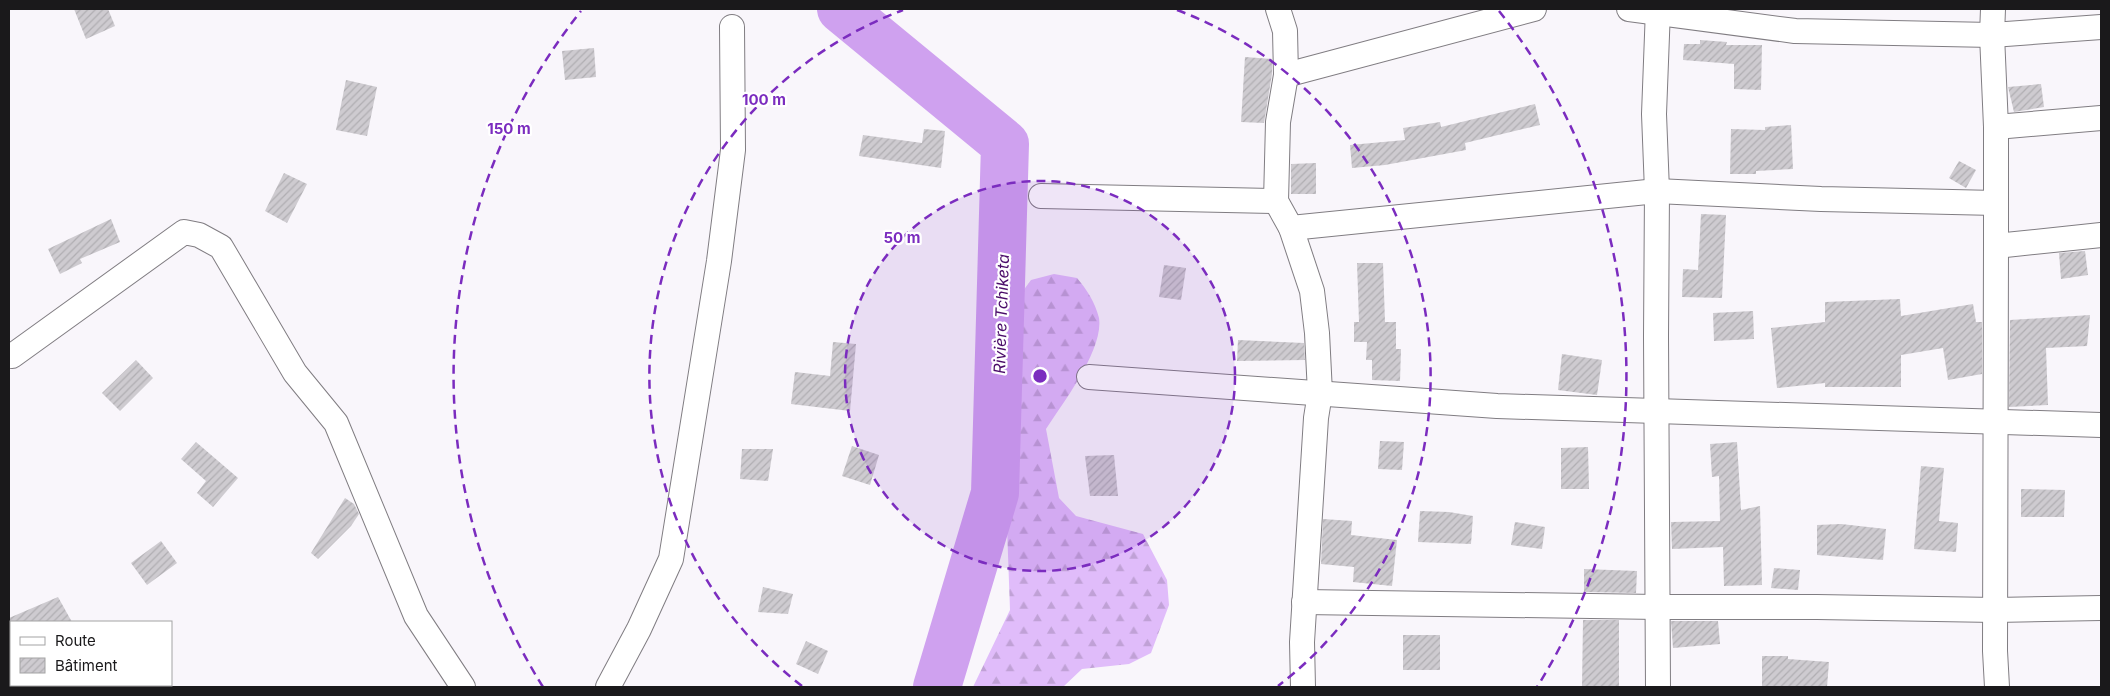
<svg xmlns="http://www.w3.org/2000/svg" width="2110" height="696" font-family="Inter,sans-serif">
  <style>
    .forest { fill: url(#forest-firs) }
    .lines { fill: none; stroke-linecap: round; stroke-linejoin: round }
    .river { stroke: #cfa1ef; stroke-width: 48 }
    .building { fill: url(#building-hatch) }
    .minor-casing { stroke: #807d82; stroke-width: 26 }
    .minor { stroke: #fff; stroke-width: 24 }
    .ring { fill: none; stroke: #7b2cbf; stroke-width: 2.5; stroke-dasharray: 9 6 }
    .labels { text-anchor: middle; stroke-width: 4.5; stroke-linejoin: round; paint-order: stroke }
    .water-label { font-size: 16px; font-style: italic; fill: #4a0c69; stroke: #fff }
    .centre { fill: #7b2cbf; stroke: #fff; stroke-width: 2.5 }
    .ring-label { font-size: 15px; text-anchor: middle; font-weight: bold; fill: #7b2cbf; stroke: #fff; stroke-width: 4.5; stroke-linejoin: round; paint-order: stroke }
  </style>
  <defs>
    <pattern id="forest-firs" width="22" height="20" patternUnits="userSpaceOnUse" patternTransform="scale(1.25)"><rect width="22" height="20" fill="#e0bcfa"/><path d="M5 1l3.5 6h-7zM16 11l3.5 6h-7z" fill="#c0a1d6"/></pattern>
    <pattern id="building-hatch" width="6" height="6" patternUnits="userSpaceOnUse" patternTransform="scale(1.25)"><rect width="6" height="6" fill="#cecbd0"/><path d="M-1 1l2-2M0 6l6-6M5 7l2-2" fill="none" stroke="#b0aeb2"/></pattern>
  </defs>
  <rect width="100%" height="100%" fill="#f9f6fb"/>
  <path class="forest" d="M1054 274 1077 278C1087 290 1095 302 1099 318 1104 349 1063 403 1046 429L1059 498 1076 516 1143 534 1167 580 1169 605 1151 653 1129 664 1082 669 1063 687H973L1010 610 1003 416 1017 299 1031 280Z"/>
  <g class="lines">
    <path class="river" d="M841 9 1005 144 995 493 937 687"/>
  </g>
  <g class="building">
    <path d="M74 9H108L115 26 86 39Z"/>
    <path d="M1700 40 1727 42 1726 45H1762L1761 90 1734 89V64L1683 60 1684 44H1700Z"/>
    <path d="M594 48 596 77 565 80 562 51Z"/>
    <path d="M1245 57 1272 59V74L1264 123 1241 122Z"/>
    <path d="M346 80 377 87 367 136 336 130Z"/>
    <path d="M2041 84 2044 107 2014 112 2008 87Z"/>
    <path d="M1535 104 1540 125 1465 143 1466 150 1385 165 1352 168 1350 145 1405 140 1403 128 1440 122 1441 127Z"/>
    <path d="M1791 125 1793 169 1756 171V174H1730L1731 129 1765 130V127Z"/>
    <path d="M924 129 945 131 941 168 859 156 863 135 922 143Z"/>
    <path d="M1959 161 1976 170 1966 188 1949 178Z"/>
    <path d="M1316 163V194H1291V164Z"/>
    <path d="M284 173 307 184 287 223 265 211Z"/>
    <path d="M1701 214 1726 215 1722 298 1682 297 1683 269 1698 270Z"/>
    <path d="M111 219 120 242 80 259 82 263 60 274 48 249Z"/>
    <path d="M2085 251 2088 275 2061 279 2059 253Z"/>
    <path d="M1357 263H1383L1385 322H1396V349H1401L1400 381 1372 380V360H1366L1367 342H1354V322H1359Z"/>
    <path d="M1164 265 1186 268 1181 300 1159 297Z"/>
    <path d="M1900 299 1901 316 1973 304 1976 322H1982V374L1948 380 1943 348 1901 355V387H1825V383L1777 388 1771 328 1825 322V302Z"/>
    <path d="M1753 311 1754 339 1714 341 1713 313Z"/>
    <path d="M2090 315 2087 346 2046 348 2048 405 2009 407 2010 320Z"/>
    <path d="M1238 340 1304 343 1305 360 1237 361Z"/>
    <path d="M833 342 856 344 850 411 791 404 795 372 830 376Z"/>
    <path d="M1562 354 1602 360 1597 395 1558 390Z"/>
    <path d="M136 360 153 378 120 411 102 393Z"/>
    <path d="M1380 441 1404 442 1402 470 1378 469Z"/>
    <path d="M196 442 238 478 213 507 197 493 206 481 181 459Z"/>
    <path d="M1737 442 1741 510 1760 506 1762 585 1724 586 1723 547 1672 549 1671 522 1720 521 1719 476 1712 477 1710 444Z"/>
    <path d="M852 446 879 455 870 485 842 476Z"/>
    <path d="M1588 447 1589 489H1561V448Z"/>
    <path d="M742 449H773L768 481 740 479Z"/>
    <path d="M1114 455 1118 496H1090L1085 456Z"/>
    <path d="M1921 466 1944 468 1939 521 1958 523 1956 552 1914 549Z"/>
    <path d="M2021 489 2065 490 2064 517H2021Z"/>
    <path d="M345 498 354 504 359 514 351 526 318 559 311 553Z"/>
    <path d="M1420 511 1449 512 1473 516 1471 544 1418 542Z"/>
    <path d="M1323 519 1352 521 1351 535 1397 540 1392 586 1353 582 1354 567 1321 564Z"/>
    <path d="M1515 522 1545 527 1542 549 1511 545Z"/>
    <path d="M1841 524 1886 529 1883 560 1817 555V525Z"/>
    <path d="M161 541 177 563 147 585 131 563Z"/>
    <path d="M1774 568 1800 570 1798 590 1771 588Z"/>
    <path d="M1584 569 1637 571 1636 593 1584 592Z"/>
    <path d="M763 587 793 594 788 614 758 612Z"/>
    <path d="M58 597 72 622H9V618Z"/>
    <path d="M1583 620H1619V687H1582Z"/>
    <path d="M1671 621H1718L1720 644 1673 648Z"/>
    <rect x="1403" y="635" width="37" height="35"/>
    <path d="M806 641 828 651 818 674 796 664Z"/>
    <path d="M1762 656H1788V659L1829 662 1827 687H1762Z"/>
  </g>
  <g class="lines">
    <defs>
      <g id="minor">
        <path d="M1278 9 1285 31 1286 75 1278 122 1276 201 1291 228 1312 291 1317 333 1320 393 1316 418 1302 642 1303 687"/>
        <path d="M1629 9 1795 31 1992 35 2101 27"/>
        <path d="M1993 9 1992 35 1996 127V246L1995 651 1997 687"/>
        <path d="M1286 75 1534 9"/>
        <path d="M1996 127 2101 118"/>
        <path d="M1041 196 1276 201"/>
        <path d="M1291 228 1657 191 1821 199 1996 203"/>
        <path d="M1996 246 2101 235"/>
        <path d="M9 355 12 356 184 232 199 235 221 247 295 373 336 423 416 616 463 687"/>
        <path d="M1089 377 1497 406 2101 425"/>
        <path d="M1304 602 1658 607H1817L1995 610 2101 608"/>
        <path d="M608 687 639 629 671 559 719 261 733 150 732 27"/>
        <path d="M1658 687 1656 337 1657 191 1654 114 1658 9"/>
      </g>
    </defs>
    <use href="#minor" class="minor-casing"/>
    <use href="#minor" class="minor"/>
  </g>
  <circle cx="1040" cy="376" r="195" fill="#7b2cbf" fill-opacity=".12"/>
  <g class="ring">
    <circle cx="1040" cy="376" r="195"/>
    <path d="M802 686A391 391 0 0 1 903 10M1177 10A391 391 0 0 1 1278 686"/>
    <path d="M543 687A586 586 0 0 1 581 11M1499 11A586 586 0 0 1 1537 687"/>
  </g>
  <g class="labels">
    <g class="water-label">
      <text transform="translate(1001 314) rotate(-88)" y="6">Rivière Tchiketa</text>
    </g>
  </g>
  <circle cx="1040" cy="376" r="8" class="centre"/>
  <g class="ring-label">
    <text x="764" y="105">100 m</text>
    <text x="509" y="134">150 m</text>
    <text x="902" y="243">50 m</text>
  </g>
  <rect width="2110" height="696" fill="none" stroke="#1a191b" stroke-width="20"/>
  <rect x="10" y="621" width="162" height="65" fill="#ffffff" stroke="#a3a3a4"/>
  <rect x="20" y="637" width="25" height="8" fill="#ffffff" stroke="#a3a3a4"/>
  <text x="55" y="646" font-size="15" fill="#1a191b">Route</text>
  <rect x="20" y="658" width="25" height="15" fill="url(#building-hatch)" stroke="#a3a3a4"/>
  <text x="55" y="671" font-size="15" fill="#1a191b">Bâtiment</text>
</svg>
